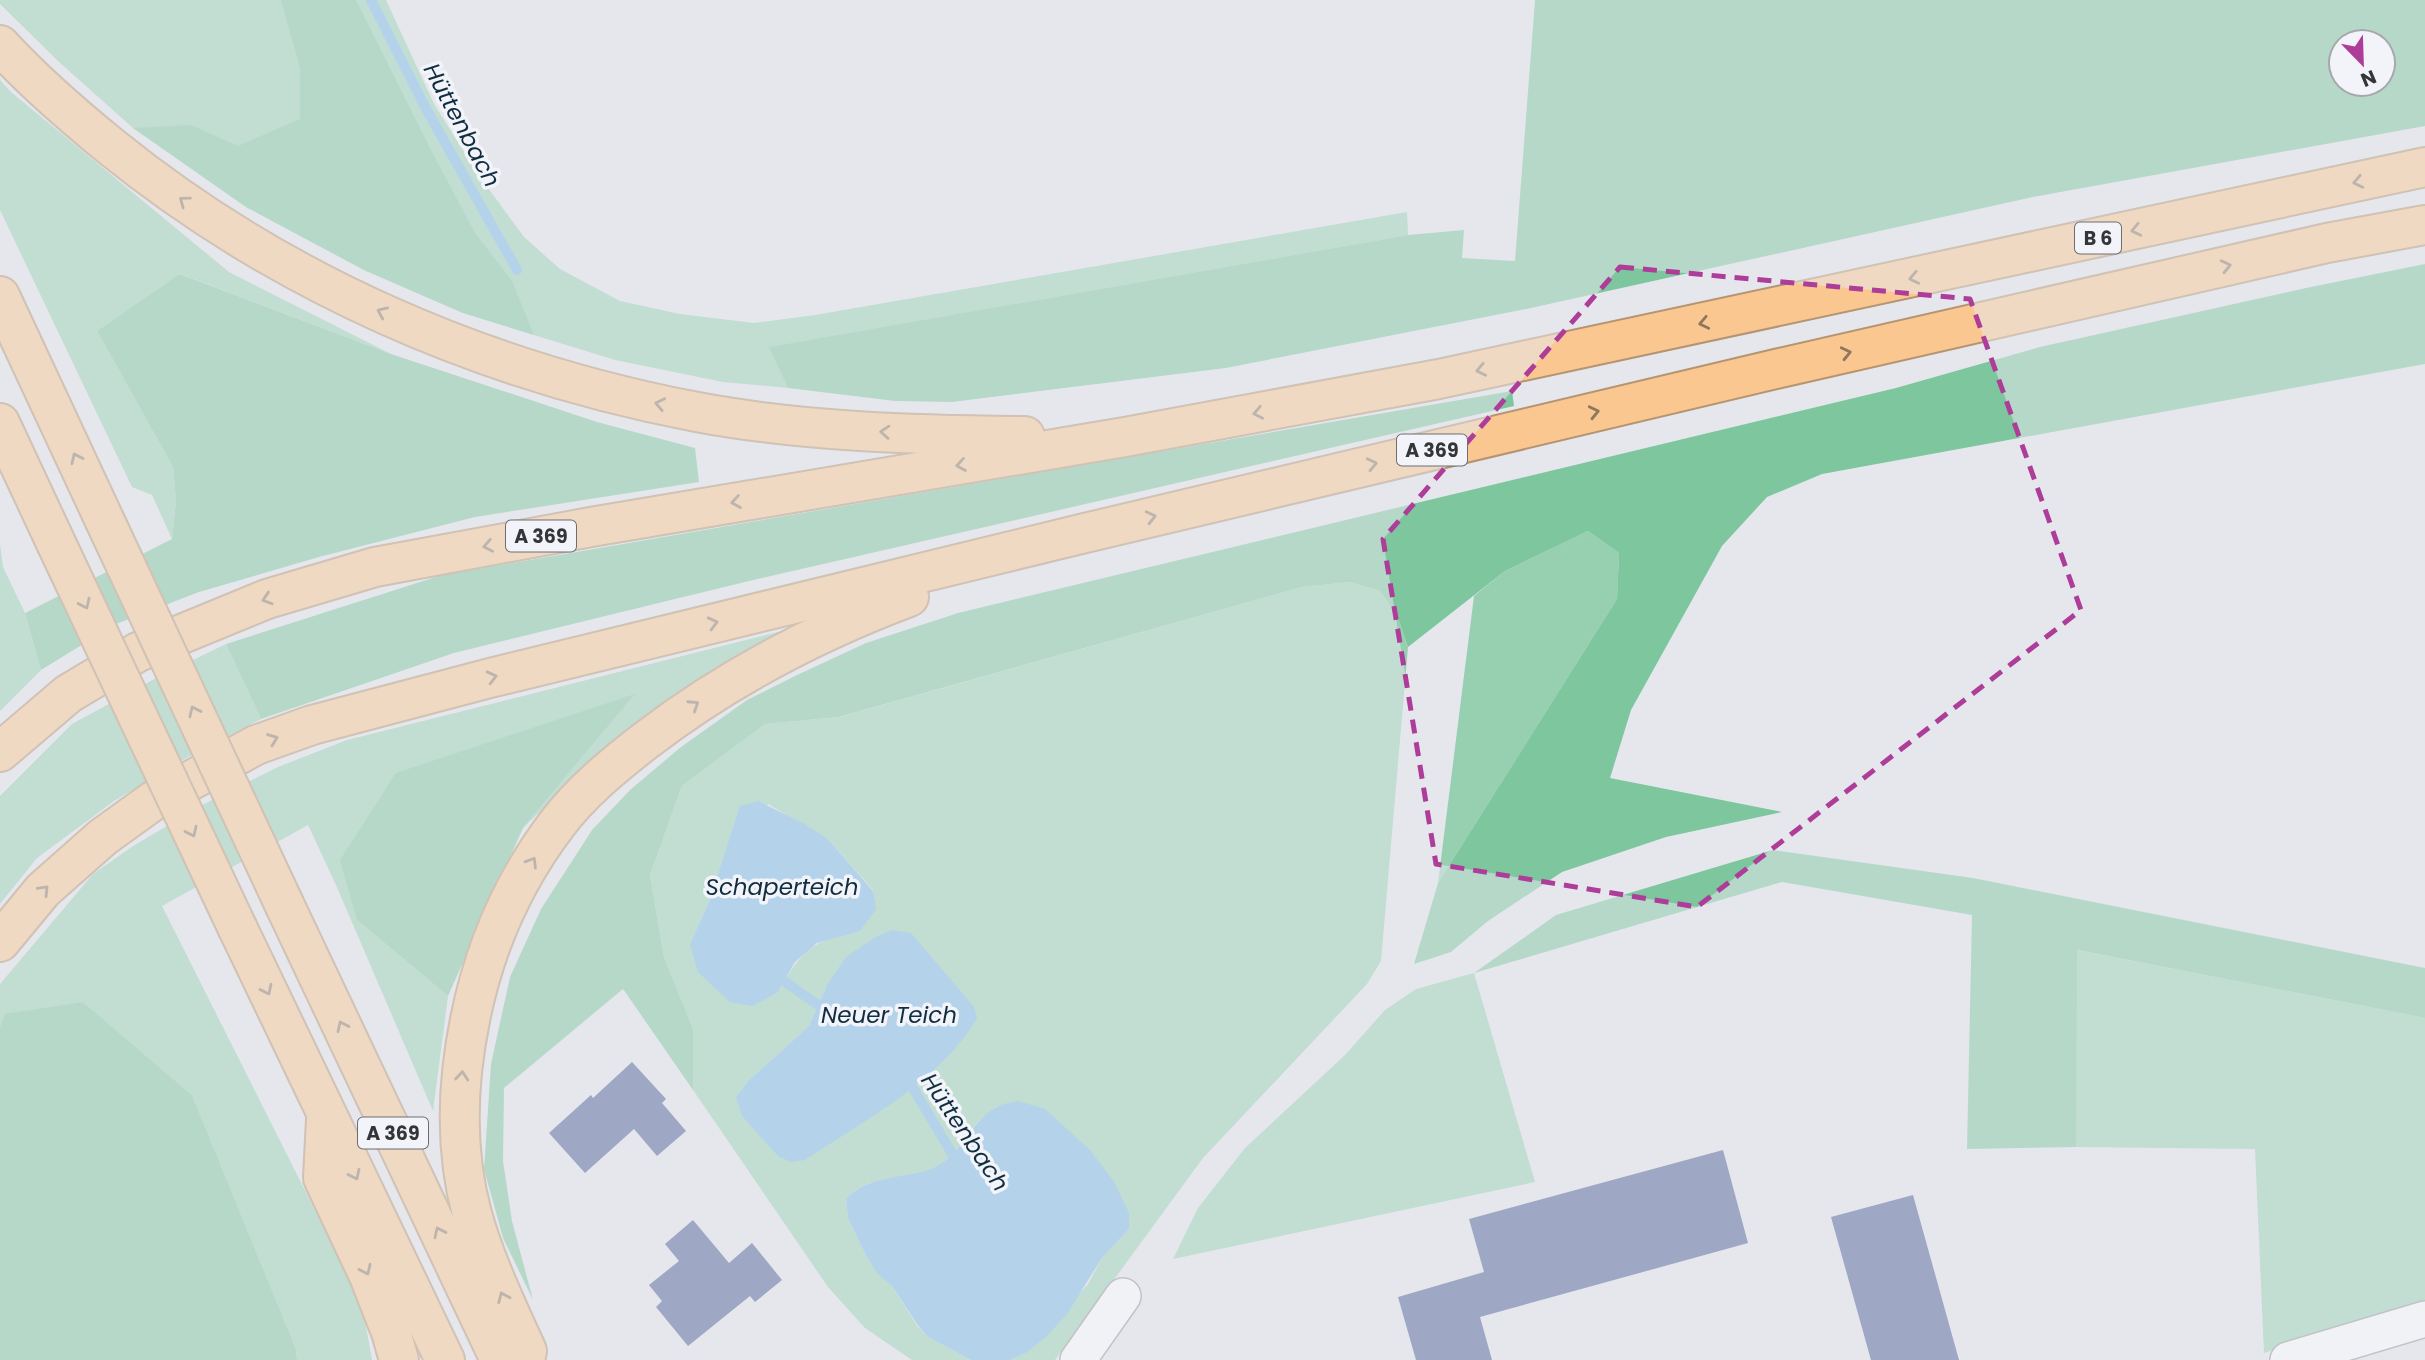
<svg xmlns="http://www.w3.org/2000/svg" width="2425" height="1360" font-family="Poppins,sans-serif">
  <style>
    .green { fill: #97d0b0; fill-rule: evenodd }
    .forest { fill: #7dc69e; fill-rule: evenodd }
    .water { fill: #79bae8 }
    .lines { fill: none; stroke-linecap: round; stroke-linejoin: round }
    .stream { stroke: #79bae8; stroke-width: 10 }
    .building { fill: #475992 }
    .street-casing { stroke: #95979c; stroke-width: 38 }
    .highway-casing { stroke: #b59471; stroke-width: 42 }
    .street { stroke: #fff; stroke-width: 35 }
    .highway { stroke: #fac790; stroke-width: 38 }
    .highway-bridge-casing { stroke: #b59471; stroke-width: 42; stroke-linecap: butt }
    .highway-bridge { stroke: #fac790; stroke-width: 38 }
    .oneway { stroke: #8d775f }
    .marked { fill: none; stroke: #ad3d99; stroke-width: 5; stroke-dasharray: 14 9; stroke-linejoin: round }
    .labels { text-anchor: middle; stroke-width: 7; stroke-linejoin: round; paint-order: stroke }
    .shield { fill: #f2f4fa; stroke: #6d6e72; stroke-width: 2 }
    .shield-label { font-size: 19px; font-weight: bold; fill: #343537 }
    .water-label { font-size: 23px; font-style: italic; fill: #112e41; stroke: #f2f4fa }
  </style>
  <rect width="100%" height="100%" fill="#e5e7ed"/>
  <g class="green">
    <path d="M0 0H386L434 104 480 177 524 237 560 269 620 301 680 314 754 323 815 315 1407 212 1408 235 770 347 788 388 723 382 615 360 463 313 364 270 246 207 133 128 58 61 0 4Z"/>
    <path d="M0 80 11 92 229 272 391 354 181 274 97 331 173 467 176 501 172 539 152 495 132 487 0 210Z"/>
    <path d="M1588 531 1619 553 1617 599 1438 883 1474 596 1505 571Z"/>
    <path d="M0 544 3 567 25 613 41 670 0 711Z"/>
    <path d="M1350 582 1380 591 1397 615 1408 647 1381 961 1367 984 1203 1158 1055 1360H1010L1026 1353 1088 1284 1102 1258 1129 1229 998 1106C993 1110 986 1114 981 1119 963 1136 956 1159 932 1169 904 1180 867 1174 846 1199L848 1218 865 1254 877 1272 892 1286 918 1327 928 1337 971 1360H912L865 1328 828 1287 693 1090V1029L664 957 650 875 682 786 765 724 840 717 1302 587ZM768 804 828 839 873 890 860 931C811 941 803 949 778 992L690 944 710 899ZM827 985 778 1156 736 1097 748 1081 809 1026Z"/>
    <path d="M786 630 581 773 523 828 634 695 357 920 448 996 433 1111 336 885 308 825 162 906 362 1304 372 1360H297L296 1349 192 1095 83 1002 0 1028V984L93 874 133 846 206 803 278 767 347 740Z"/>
    <path d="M226 644 261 719 188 757 114 801 37 858 0 904V796L72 724 158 677Z"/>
    <path d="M2076 950 2425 1018V1301L2264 1353 2255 1149 2076 1147Z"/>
    <path d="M1474 973 1535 1182 1173 1259 1198 1208 1245 1148 1345 1055 1385 1010 1416 989Z"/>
  </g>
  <g class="forest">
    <path d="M281 0H356L432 152 475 233 512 281 534 335 463 313 364 270 246 207 133 128 191 125 238 146 300 119V68Z"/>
    <path d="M1535 0H2425V126L2033 197 1531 308 1226 368 952 402 895 401 788 388 769 347 1408 235 1464 230 1462 258 1515 261ZM2341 42H2383V84H2341Z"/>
    <path d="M2425 264V364L1822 474 1767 497 1722 546 1631 710 1610 778 1782 812 1666 837 1562 872 1488 921 1451 952 1414 964 1438 883 1617 599 1619 553 1588 531 1505 571 1408 647 1397 615 1380 591 1350 582 1302 587 839 717 765 724 682 786 650 875 664 957 693 1029V1090L623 989 504 1088 503 1161 512 1221 533 1300 503 1238 484 1169 491 1064 510 977 541 909 592 830 630 790 681 747 747 700 795 676 866 643 958 613 1896 388 2040 347 2306 288Z"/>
    <path d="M180 274 391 354 597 422 695 448 699 482 475 517 319 557 199 592 116 624 41 670 25 613 172 539 176 501 173 467 97 331Z"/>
    <path d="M1512 391 1514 406 749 581 454 653 261 719 226 644 442 575Z"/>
    <path d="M635 694 523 828 448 996 357 920 340 860 396 773Z"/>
    <path d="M1773 850 1973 878 2425 968V1018L2077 950 2076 1147 1967 1149 1972 915 1782 882 1474 973 1556 915Z"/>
    <path d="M83 1002 192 1095 296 1349 297 1360H0V1028L5 1014Z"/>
  </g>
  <g class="water">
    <path d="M758 801 803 823 828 839 873 891 876 909 860 931 817 943 795 962 778 992 753 1006 730 1002 698 972 690 944 710 899 740 806Z"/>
    <path d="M892 930 911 933 974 1007 977 1018C943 1079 862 1122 805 1160L791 1162 778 1156 742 1116 736 1097 748 1081 809 1026 827 985 846 957 874 938Z"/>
    <path d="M1018 1101 1045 1109 1091 1151 1114 1182 1129 1213V1229L1102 1258 1067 1314 1047 1336 1026 1353 1010 1360H971L928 1337 919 1327 892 1286 877 1273 865 1254 848 1218 846 1199C867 1175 903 1179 931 1169 962 1157 969 1121 997 1107 1003 1103 1012 1103 1018 1101Z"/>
  </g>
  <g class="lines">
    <g class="stream">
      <path d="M371 0 425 107 517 270"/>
      <path d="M776 969 784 981 828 1012"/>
      <path d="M903 1078 913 1088 960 1167"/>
    </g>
  </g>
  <g class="building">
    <path d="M632 1062 666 1099 662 1103 686 1131 657 1156 634 1129 585 1173 549 1133 591 1095 593 1098Z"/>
    <path d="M1723 1150 1748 1243 1480 1317 1492 1360H1416L1398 1297 1484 1272 1469 1219Z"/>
    <path d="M1913 1195 1959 1360H1871L1831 1217Z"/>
    <path d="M693 1220 729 1263 752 1243 782 1280 755 1302 750 1296 688 1346 656 1307 662 1301 649 1285 679 1261 665 1244Z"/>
  </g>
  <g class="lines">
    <defs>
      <g id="street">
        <path d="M1078 1360 1123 1296"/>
        <path d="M2288 1360 2425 1319"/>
      </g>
      <g id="highway">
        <path d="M0 45C33 81 71 114 109 145 279 283 482 371 697 412 804 432 916 435 1025 436"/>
        <path d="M0 296 104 519"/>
        <path d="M0 423 56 543"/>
        <path d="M0 752 68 694 138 652 267 599 375 567 591 527 1125 437 1439 379 2425 167"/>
        <path d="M285 906 500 1360"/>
        <path d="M238 929 445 1360"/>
        <path d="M0 942 43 890 103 837 153 801 256 745 312 725 490 678 1085 533 1780 368 2327 243 2425 225"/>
        <path d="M326 1119 323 1178 369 1276 391 1332 399 1360"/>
        <path d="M525 1360 527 1351C507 1307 485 1261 472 1214 455 1151 457 1084 470 1020 484 949 513 882 557 824 581 792 614 765 645 741 727 678 813 633 909 597"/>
      </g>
    </defs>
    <use href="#street" class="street-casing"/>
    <use href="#highway" class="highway-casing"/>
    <use href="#street" class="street"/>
    <use href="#highway" class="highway"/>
    <defs>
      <g id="highway-bridge">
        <path d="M104 519 285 906"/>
        <path d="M56 543 238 929"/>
      </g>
    </defs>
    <use href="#highway-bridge" class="highway-bridge-casing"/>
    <use href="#highway-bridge" class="highway-bridge"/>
  </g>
  <defs><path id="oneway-chevron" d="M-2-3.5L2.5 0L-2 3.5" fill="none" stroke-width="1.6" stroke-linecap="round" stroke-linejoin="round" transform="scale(1.75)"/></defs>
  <g class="oneway">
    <use href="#oneway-chevron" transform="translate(2358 182) rotate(168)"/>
    <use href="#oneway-chevron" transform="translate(184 201) rotate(-144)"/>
    <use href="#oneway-chevron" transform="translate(2136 230) rotate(168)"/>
    <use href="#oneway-chevron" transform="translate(2226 266) rotate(-13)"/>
    <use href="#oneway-chevron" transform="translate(1914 278) rotate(168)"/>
    <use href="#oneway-chevron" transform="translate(382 312) rotate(-156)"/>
    <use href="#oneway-chevron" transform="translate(1704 323) rotate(168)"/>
    <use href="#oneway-chevron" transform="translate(1846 353) rotate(-13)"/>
    <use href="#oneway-chevron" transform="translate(1481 370) rotate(168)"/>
    <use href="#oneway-chevron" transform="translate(660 404) rotate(-168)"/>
    <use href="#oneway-chevron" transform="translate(1594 412) rotate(-13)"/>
    <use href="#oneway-chevron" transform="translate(1258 413) rotate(169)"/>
    <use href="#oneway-chevron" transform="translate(885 432) rotate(-176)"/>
    <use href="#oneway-chevron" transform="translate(76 458) rotate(-115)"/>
    <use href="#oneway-chevron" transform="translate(1372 464) rotate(-13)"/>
    <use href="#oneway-chevron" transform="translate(961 465) rotate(171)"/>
    <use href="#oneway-chevron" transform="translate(736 502) rotate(171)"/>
    <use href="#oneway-chevron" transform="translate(1151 517) rotate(-13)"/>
    <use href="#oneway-chevron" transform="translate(488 546) rotate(169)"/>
    <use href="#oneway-chevron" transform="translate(267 599) rotate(162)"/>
    <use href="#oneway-chevron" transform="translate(85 604) rotate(65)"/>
    <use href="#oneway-chevron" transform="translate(713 623) rotate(-14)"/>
    <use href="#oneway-chevron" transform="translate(492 677) rotate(-14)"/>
    <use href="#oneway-chevron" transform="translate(694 705) rotate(-33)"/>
    <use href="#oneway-chevron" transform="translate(194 711) rotate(-115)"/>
    <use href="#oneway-chevron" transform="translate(273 739) rotate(-21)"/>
    <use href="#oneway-chevron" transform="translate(192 832) rotate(65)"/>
    <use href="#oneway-chevron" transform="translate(532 862) rotate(-59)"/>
    <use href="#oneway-chevron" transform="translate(44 890) rotate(-46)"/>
    <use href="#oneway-chevron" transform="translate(267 990) rotate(64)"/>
    <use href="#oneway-chevron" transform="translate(342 1026) rotate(-115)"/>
    <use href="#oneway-chevron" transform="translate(462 1076) rotate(-85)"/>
    <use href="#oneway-chevron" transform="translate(355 1175) rotate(64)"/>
    <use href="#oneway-chevron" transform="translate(439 1232) rotate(-115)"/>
    <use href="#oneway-chevron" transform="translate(366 1270) rotate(65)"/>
    <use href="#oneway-chevron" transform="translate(503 1297) rotate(-113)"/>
  </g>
  <path d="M0 0H2425V1360H0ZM1620 267 1970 299 2081 610 1697 907 1436 864 1383 539Z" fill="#e5e7ed" fill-opacity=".55" fill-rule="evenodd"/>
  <path class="marked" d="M1620 267 1970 299 2081 610 1697 907 1436 864 1383 539Z"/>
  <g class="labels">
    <g class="shield">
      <rect x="2075" y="222.5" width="46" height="31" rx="5"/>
      <rect x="1397" y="434.5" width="70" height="31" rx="5"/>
      <rect x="506" y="520.5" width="70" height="31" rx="5"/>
      <rect x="358" y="1117.5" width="70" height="31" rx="5"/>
    </g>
    <g class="shield-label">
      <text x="2098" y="245">B 6</text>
      <text x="1432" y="457">A 369</text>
      <text x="541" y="543">A 369</text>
      <text x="393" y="1140">A 369</text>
    </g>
    <g class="water-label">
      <text transform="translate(462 125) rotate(62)" y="8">Hüttenbach</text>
      <text x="782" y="895">Schaperteich</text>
      <text x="889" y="1023">Neuer Teich</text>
      <text transform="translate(965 1132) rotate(56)" y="8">Hüttenbach</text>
    </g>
  </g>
  <g transform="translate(2362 63) rotate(157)"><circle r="33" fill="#f2f4fa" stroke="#a6a8ac" stroke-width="2"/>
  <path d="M0-5L12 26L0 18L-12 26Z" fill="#ad3d99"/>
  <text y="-10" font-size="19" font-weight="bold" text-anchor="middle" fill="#343537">N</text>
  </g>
</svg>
